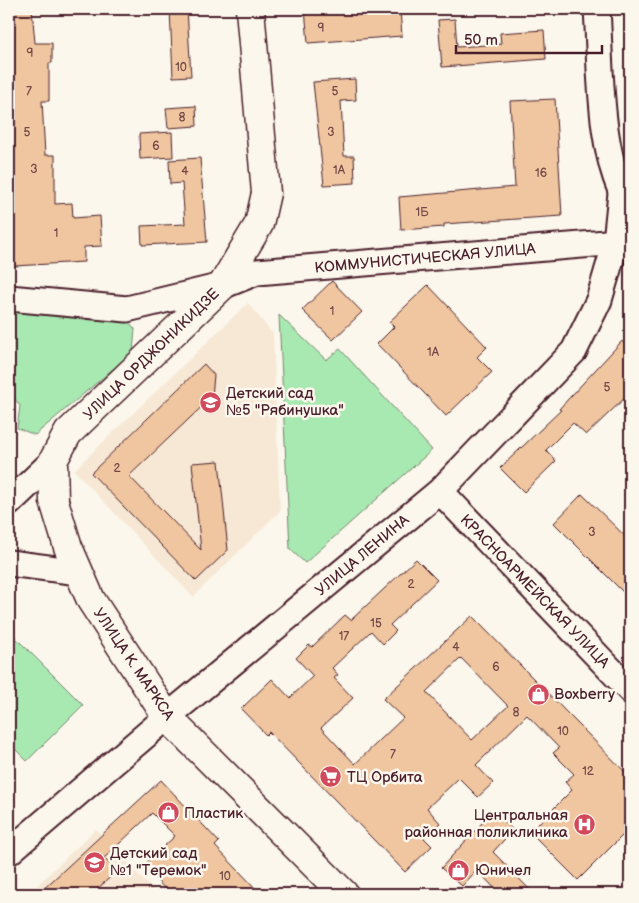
<svg xmlns="http://www.w3.org/2000/svg" width="639" height="903" font-family="'Balsamiq Sans',sans-serif">
  <style>
    .built { fill: #f7e8d5 }
    .green { fill: #a8e9b2; stroke: #79846e }
    .building { fill: #efc69f; stroke: #4a1f2b; fill-rule: evenodd }
    .lines { fill: none; stroke-linecap: round; stroke-linejoin: round }
    .minor-casing { stroke: #4a1f2b; stroke-width: 29 }
    .major-casing { stroke: #4a1f2b; stroke-width: 31 }
    .minor { stroke: #fbf7ec; stroke-width: 25 }
    .major { stroke: #fbf7ec; stroke-width: 28 }
    .labels { text-anchor: middle; stroke-width: 5; stroke-linejoin: round; paint-order: stroke }
    .number-label { font-size: 12px; fill: #734948 }
    .street-label { font-size: 15px; fill: #4a1f2b; stroke: #fbf7ec }
    .poi-label { font-size: 15px; fill: #4a1f2b; stroke: #fbf7ec; text-anchor: start }
  </style>
  <rect width="100%" height="100%" fill="#fbf7ec"/>
  <filter id="ink" filterUnits="userSpaceOnUse"><feTurbulence type="fractalNoise" baseFrequency=".02" numOctaves="2"/><feDisplacementMap in="SourceGraphic" scale="10" xChannelSelector="R" yChannelSelector="G"/><feConvolveMatrix kernelMatrix="1 2 1 2 8 2 1 2 1" color-interpolation-filters="sRGB"/></filter>
  <g filter="url(#ink)">
    <g class="built">
      <path d="M248 303 273 334 280 511 193 597 74 470Z"/>
      <path d="M96 829 157 894H28Z"/>
    </g>
    <g class="green">
      <path d="M9 309 124 317 135 329 133 352 35 435 17 428 20 406 9 391Z"/>
      <path d="M279 315 326 360 340 349 432 450 305 563 290 549Z"/>
      <path d="M9 631 83 705 27 761 9 743Z"/>
    </g>
    <g class="building">
      <path d="M9 9H32L35 43H52V63H49V101H42L45 155H55V204L72 203 73 218 100 216 102 246 84 247V262L14 266 10 207 12 143 9 101Z"/>
      <path d="M170 9H187L191 76 173 77Z"/>
      <path d="M305 9H333L334 14 400 9 402 36 308 43Z"/>
      <path d="M455 19 457 47 501 44 500 33 544 30 546 59 442 67 438 20Z"/>
      <path d="M355 79 356 100 341 101 344 156H354L355 183 324 185 313 82Z"/>
      <path d="M555 99 562 216 444 224V227L401 230 399 197 515 187 510 101Z"/>
      <path d="M196 106 197 126 168 128 166 108Z"/>
      <path d="M172 132 173 157 140 159 139 134Z"/>
      <path d="M200 158 207 242 142 245 141 226 185 224 182 183 170 184 169 160Z"/>
      <path d="M332 281 362 312 333 340 302 310Z"/>
      <path d="M428 285 487 347 477 357 492 372 446 416 377 344 394 327 389 322Z"/>
      <path d="M622 341 630 350V393L586 435 573 423 546 450 556 461 524 492 500 468 561 410 559 409Z"/>
      <path d="M204 364 214 375 212 397 129 476 201 550 192 463 219 461 228 550 196 581 91 473Z"/>
      <path d="M582 494 630 541V599L554 523Z"/>
      <path d="M416 559 437 580 390 625 396 631 383 644 371 631 332 668 338 675 334 678 353 698 321 728 355 764 403 718 383 699 472 616 630 777V828L578 880 530 832 572 790 565 782 574 774 553 753 559 748 527 715 476 765 493 783 478 797 459 778 427 808 440 823 424 838 432 846 405 872 269 732 266 735 241 709 272 679 290 698 313 676 296 658 309 645 312 647 345 615 351 620ZM461 658 508 706 472 740 426 692Z"/>
      <path d="M161 780 219 842 215 846 261 894H170L143 866 175 836 152 813 104 858 117 871 92 894H38Z"/>
      <path d="M493 811 513 830 493 852 534 894H500L477 870 462 886 441 868Z"/>
    </g>
    <g class="lines">
      <defs>
        <g id="minor">
          <path d="M597 9C601 67 598 159 630 207"/>
          <path d="M9 298 127 309 222 286 257 272 630 241"/>
          <path d="M440 491 630 690"/>
          <path d="M9 503 53 461"/>
          <path d="M9 563 79 572"/>
          <path d="M9 852 167 717 440 491 574 351 599 300 616 242 621 193"/>
        </g>
        <path id="major" d="M250 9 266 193 259 224 222 286 68 433 53 461 54 501 68 547 91 600 167 717 344 894"/>
      </defs>
      <use href="#minor" class="minor-casing"/>
      <use href="#major" class="major-casing"/>
      <use href="#minor" class="minor"/>
      <use href="#major" class="major"/>
    </g>
  </g>
  <defs>
    <symbol id="school-disc" viewBox="-11 -11 22 22"><circle r="9.5" fill="#d1495b" stroke="#fbf7ec"/><path d="M0-5L7-2L0 1L-7-2ZM-4 1L0 2.5L4 1V4Q0 6-4 4Z" fill="#fff"/></symbol>
    <symbol id="shop-disc" viewBox="-11 -11 22 22"><circle r="9.5" fill="#d1495b" stroke="#fbf7ec"/><path d="M-5-2.5h2.3a2.7 3.5 0 0 1 5.4 0H5L5.5 6h-11ZM-1.5-2.5h3a1.5 2.3 0 0 0-3 0Z" fill="#fff"/></symbol>
    <symbol id="supermarket-disc" viewBox="-11 -11 22 22"><circle r="9.5" fill="#d1495b" stroke="#fbf7ec"/><path d="M-6-5.5h2.5l.6 2H6L4.5 2H-2.5L-4.4-4H-6ZM-1.5 3.2a1.3 1.3 0 1 0 .1 0ZM3 3.2a1.3 1.3 0 1 0 .1 0Z" fill="#fff"/></symbol>
    <symbol id="hospital-disc" viewBox="-11 -11 22 22"><circle r="9.5" fill="#d1495b" stroke="#fbf7ec"/><path d="M-5-5h3v3.5h4V-5h3V5h-3V1.5h-4V5h-3Z" fill="#fff"/></symbol>
  </defs>
  <g fill-rule="evenodd">
    <use href="#school-disc" x="198" y="390" width="25" height="25"/>
    <use href="#shop-disc" x="526" y="682" width="25" height="25"/>
    <use href="#supermarket-disc" x="318" y="764" width="25" height="25"/>
    <use href="#shop-disc" x="156" y="800" width="25" height="25"/>
    <use href="#hospital-disc" x="572" y="812" width="25" height="25"/>
    <use href="#school-disc" x="82" y="850" width="25" height="25"/>
    <use href="#shop-disc" x="446" y="858" width="25" height="25"/>
  </g>
  <g class="labels">
    <g class="number-label">
      <text x="321" y="32">9</text>
      <text x="30" y="57">9</text>
      <text x="181" y="71">10</text>
      <text x="29" y="95">7</text>
      <text x="335" y="95">5</text>
      <text x="182" y="121">8</text>
      <text x="27" y="136">5</text>
      <text x="331" y="136">3</text>
      <text x="156" y="150">6</text>
      <text x="34" y="173">3</text>
      <text x="339" y="174">1А</text>
      <text x="185" y="175">4</text>
      <text x="541" y="177">16</text>
      <text x="422" y="216">1Б</text>
      <text x="56" y="237">1</text>
      <text x="332" y="315">1</text>
      <text x="433" y="356">1А</text>
      <text x="607" y="391">5</text>
      <text x="117" y="472">2</text>
      <text x="592" y="536">3</text>
      <text x="411" y="588">2</text>
      <text x="376" y="627">15</text>
      <text x="344" y="640">17</text>
      <text x="456" y="651">4</text>
      <text x="496" y="671">6</text>
      <text x="516" y="716">8</text>
      <text x="563" y="735">10</text>
      <text x="393" y="758">7</text>
      <text x="588" y="775">12</text>
      <text x="225" y="880">10</text>
    </g>
    <g class="street-label">
      <text transform="translate(425 258) rotate(-5)" y="5">КОММУНИСТИЧЕСКАЯ УЛИЦА</text>
      <text transform="translate(151 354) rotate(-44)" y="5">УЛИЦА ОРДЖОНИКИДЗЕ</text>
      <text transform="translate(362 555) rotate(-40)" y="5">УЛИЦА ЛЕНИНА</text>
      <text transform="translate(535 591) rotate(46)" y="5">КРАСНОАРМЕЙСКАЯ УЛИЦА</text>
      <text transform="translate(134 664) rotate(56)" y="5">УЛИЦА К. МАРКСА</text>
    </g>
    <g class="poi-label">
      <text x="226" y="398">Детский сад<tspan x="226" dy="17">№5 "Рябинушка"</tspan></text>
      <text x="554" y="699">Boxberry</text>
      <text x="347" y="782">ТЦ Орбита</text>
      <text x="184" y="818">Пластик</text>
      <text x="568" y="820" text-anchor="end">Центральная<tspan x="568" dy="17">районная поликлиника</tspan></text>
      <text x="110" y="858">Детский сад<tspan x="110" dy="17">№1 "Теремок"</tspan></text>
      <text x="475" y="875">Юничел</text>
    </g>
  </g>
  <rect width="639" height="903" fill="none" stroke="#fbf7ec" stroke-width="30"/>
  <rect x="15" y="15" width="609" height="873" fill="none" stroke="#4a1f2b" stroke-width="2" filter="url(#ink)"/>
  <path d="M456 45v8h146v-8" fill="none" stroke="#4a1f2b" stroke-width="2.5"/>
  <text x="464" y="45" font-size="15" fill="#4a1f2b" stroke="#fbf7ec" stroke-width="4" paint-order="stroke">50 m</text>
</svg>
